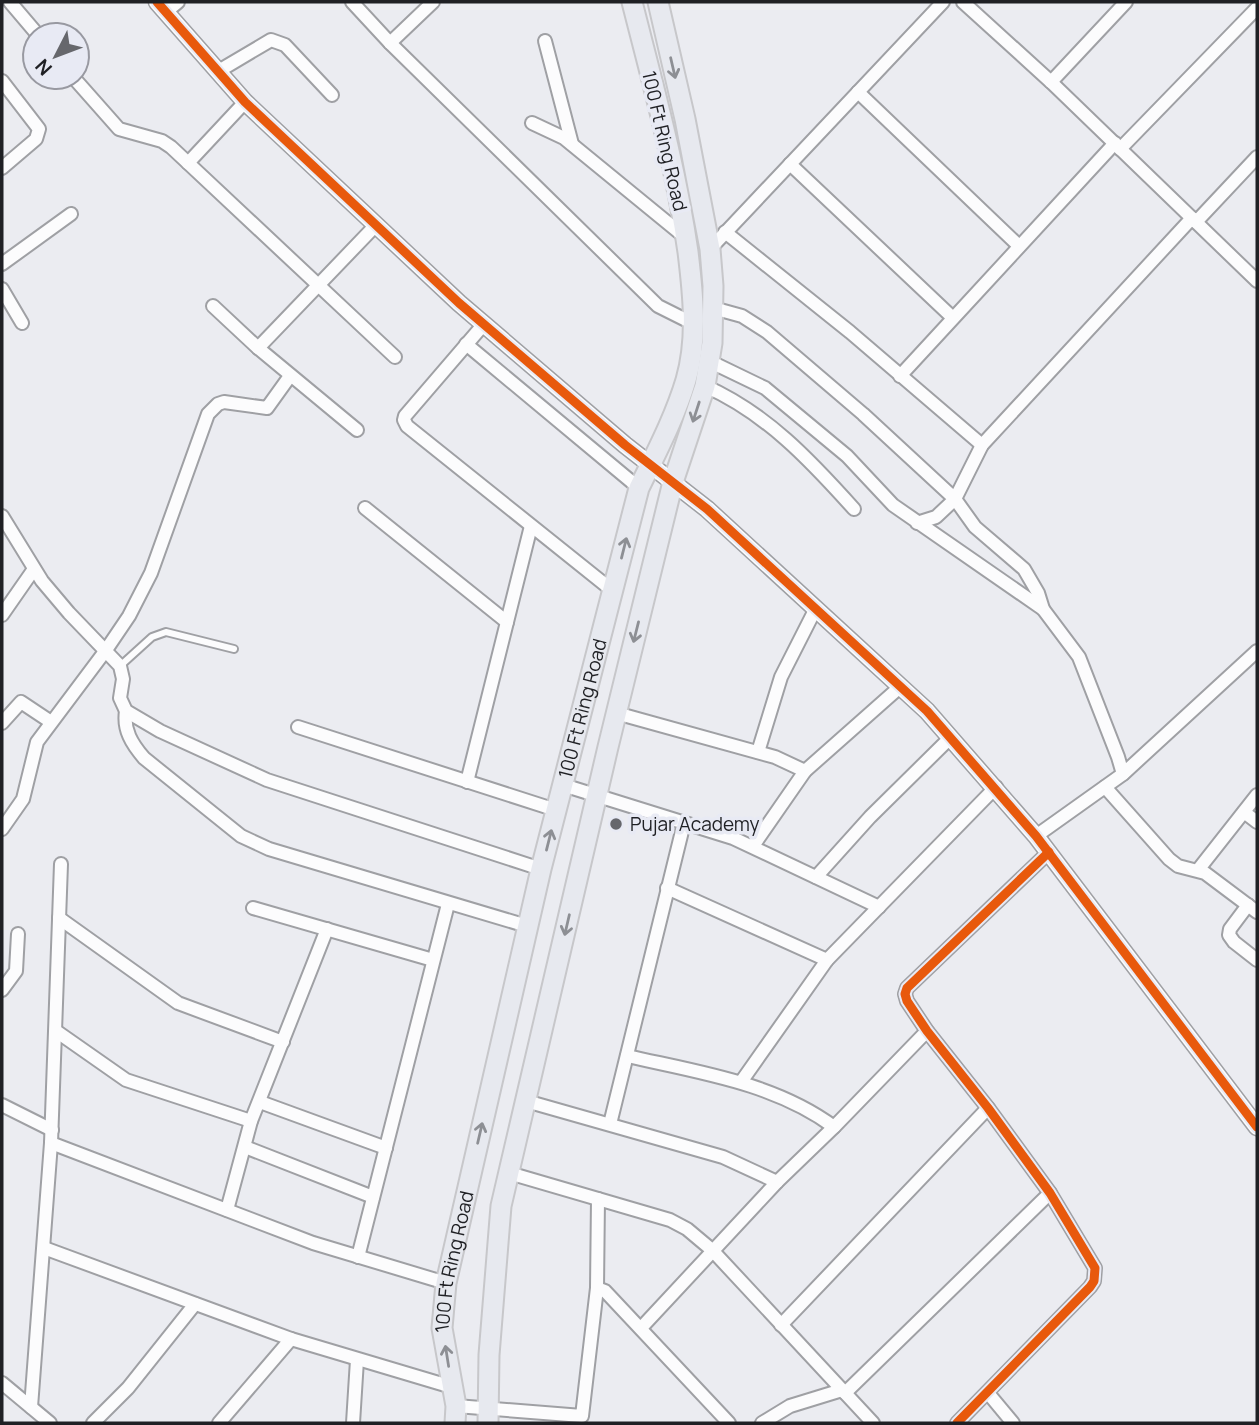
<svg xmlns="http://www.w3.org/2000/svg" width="1259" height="1425" font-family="Manrope,sans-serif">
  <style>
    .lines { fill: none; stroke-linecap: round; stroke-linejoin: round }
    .lane-casing { stroke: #9fa0a4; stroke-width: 10 }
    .street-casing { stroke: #9fa0a4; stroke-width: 16 }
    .secondary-casing { stroke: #9fa0a4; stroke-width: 19 }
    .primary-casing { stroke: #c7c7ca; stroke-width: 23 }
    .lane { stroke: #fcfcfd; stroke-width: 6 }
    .street { stroke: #fcfcfd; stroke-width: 12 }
    .secondary { stroke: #fcfcfd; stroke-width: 16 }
    .primary { stroke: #e7e9ef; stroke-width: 19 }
    .cycleway-casing { stroke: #e8eaf4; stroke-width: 13 }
    .cycleway { stroke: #e8590c; stroke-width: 9 }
    .oneway { stroke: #8d8f94 }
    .poi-dot { fill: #66676c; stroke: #e8eaf4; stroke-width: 2.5 }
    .labels { text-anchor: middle; stroke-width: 7; stroke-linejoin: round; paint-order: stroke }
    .street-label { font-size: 19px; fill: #1f2024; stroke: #e8eaf4 }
    .poi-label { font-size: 19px; fill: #1f2024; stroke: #e8eaf4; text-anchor: start }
  </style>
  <rect width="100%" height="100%" fill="#ebecf1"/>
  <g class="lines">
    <defs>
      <path id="lane" d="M120 666 152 637 166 632 234 649"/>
      <g id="street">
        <path d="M10 2 38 35"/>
        <path d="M352 2 390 43 658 306 694 324"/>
        <path d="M963 2 1051 82 1257 281"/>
        <path d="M166 12 178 2"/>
        <path d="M545 41 572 144"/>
        <path d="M390 43 433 2"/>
        <path d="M217 72 271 40 285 45 332 95"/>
        <path d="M73 77 119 129 162 141 171 147 395 357"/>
        <path d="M2 81 39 129 36 139 2 168"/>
        <path d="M1051 82 1126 2"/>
        <path d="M858 92 1019 246"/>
        <path d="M532 123 564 138 685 237"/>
        <path d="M1120 149 1257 8"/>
        <path d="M188 163 245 102"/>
        <path d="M790 164 953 318"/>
        <path d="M1196 222 1257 157"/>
        <path d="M725 232 850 332 982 445"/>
        <path d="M710 249 943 2"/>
        <path d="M2 264 71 214"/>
        <path d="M2 289 22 323"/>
        <path d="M213 306 258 348 357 430"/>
        <path d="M713 308 742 316 767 332 863 414 955 499 936 517 917 523"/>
        <path d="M484 324 405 416 404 420 407 426 613 591"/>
        <path d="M466 344 639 488"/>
        <path d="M258 348 376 225"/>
        <path d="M709 361 765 388 847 456 893 505 1043 609"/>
        <path d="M900 376 1115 143"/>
        <path d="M705 386C766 413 810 460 854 509"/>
        <path d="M365 508 507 622"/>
        <path d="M2 516 42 581 69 613 120 666 123 679 120 698 126 711 160 731 267 780 541 869"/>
        <path d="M2 615 34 569"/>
        <path d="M126 711C123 730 132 744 144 758L241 836 269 849 527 926"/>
        <path d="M616 713 775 757 805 771"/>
        <path d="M2 723 21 702 51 722"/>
        <path d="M298 727 556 810"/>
        <path d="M758 752 781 677 815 610"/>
        <path d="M1123 774 1118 757 1079 657 1043 609 1038 593 1024 569 975 527 955 499 982 445 1192 218"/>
        <path d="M467 782 531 526"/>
        <path d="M563 785 733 838 879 907"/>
        <path d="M1105 787 1169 859 1178 866 1205 873 1257 912"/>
        <path d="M1244 812 1257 822"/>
        <path d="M2 829 23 799 37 742 106 650 129 616 151 573 208 414 218 404 224 402 267 408 290 376"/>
        <path d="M1036 836 1123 774 1257 651"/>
        <path d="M753 846 805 771 901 686"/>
        <path d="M1198 870 1257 795"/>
        <path d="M816 877 870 817 951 737"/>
        <path d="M667 888 827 960"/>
        <path d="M1248 905 1230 929 1229 935 1234 942 1257 960"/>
        <path d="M253 908 433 960"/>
        <path d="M59 918 178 1003 283 1042"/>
        <path d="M2 990 16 971 18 934"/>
        <path d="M56 1031 126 1080 251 1121"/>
        <path d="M627 1056C697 1072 775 1083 834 1127"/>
        <path d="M741 1082 827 960 996 787"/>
        <path d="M526 1101 723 1157 777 1182"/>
        <path d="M260 1102 386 1148"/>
        <path d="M2 1105 52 1130"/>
        <path d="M610 1124 684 823"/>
        <path d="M51 1143 313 1243 446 1283"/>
        <path d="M245 1147 373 1197"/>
        <path d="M509 1173 670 1220 687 1229 712 1250 873 1423"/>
        <path d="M227 1210 251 1121 327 929"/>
        <path d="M44 1248 291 1339 452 1387"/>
        <path d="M358 1257 448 904"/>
        <path d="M597 1288 598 1199"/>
        <path d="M781 1325 988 1108"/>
        <path d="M641 1328 777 1182 834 1127 927 1031"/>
        <path d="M2 1383 50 1423"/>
        <path d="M845 1393 1050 1193"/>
        <path d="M988 1393 1013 1423"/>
        <path d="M456 1406 582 1416 597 1288 605 1291 729 1423"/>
        <path d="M31 1407 51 1143 61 864"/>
        <path d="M93 1423 128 1388 195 1304"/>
        <path d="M219 1423 291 1339"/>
        <path d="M353 1423 357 1360"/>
        <path d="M762 1423 790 1406 842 1390"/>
        <path d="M957 1423 1090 1287 1094 1281 1095 1268 1050 1193 988 1108 927 1031 907 1001 905 994 907 988 1049 852"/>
      </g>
      <path id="secondary" d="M157 2 245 102 459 303 625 445 707 509 927 711 1036 836 1257 1127"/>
      <g id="primary">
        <path id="s1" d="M455 1423 456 1406 442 1328 446 1283 541 869 639 488C656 453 675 417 686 380 698 339 693 293 688 252 676 167 653 85 632 2"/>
        <path d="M488 1423 489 1355 501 1206 608 747 673 482 705 386 712 343 713 286 710 249 685 119 658 2"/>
      </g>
    </defs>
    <use href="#lane" class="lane-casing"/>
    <use href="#street" class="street-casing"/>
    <use href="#secondary" class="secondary-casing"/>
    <use href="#primary" class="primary-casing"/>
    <use href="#lane" class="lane"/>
    <use href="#street" class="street"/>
    <use href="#secondary" class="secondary"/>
    <use href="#primary" class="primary"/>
    <defs>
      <g id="cycleway">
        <path d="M157 2 245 102 459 303 625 445 707 509 927 711 1036 836 1257 1127"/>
        <path d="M957 1423 1090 1287 1094 1281 1095 1268 1050 1193 988 1108 927 1031 907 1001 905 994 907 988 1049 852"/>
      </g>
    </defs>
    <use href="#cycleway" class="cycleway-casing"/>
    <use href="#cycleway" class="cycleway"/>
  </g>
  <defs><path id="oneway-shaft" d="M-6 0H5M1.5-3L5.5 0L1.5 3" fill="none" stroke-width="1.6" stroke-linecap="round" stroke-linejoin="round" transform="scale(1.75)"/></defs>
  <g class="oneway">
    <use href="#oneway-shaft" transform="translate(673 68) rotate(77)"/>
    <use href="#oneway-shaft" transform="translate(696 412) rotate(108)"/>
    <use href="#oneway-shaft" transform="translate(624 548) rotate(-76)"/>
    <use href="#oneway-shaft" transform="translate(636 632) rotate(104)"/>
    <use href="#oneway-shaft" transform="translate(549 840) rotate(-76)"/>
    <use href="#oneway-shaft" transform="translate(567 925) rotate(103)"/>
    <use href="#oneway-shaft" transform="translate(480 1133) rotate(-77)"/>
    <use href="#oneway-shaft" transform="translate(447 1356) rotate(-99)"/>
  </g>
  <circle class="poi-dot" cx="616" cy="824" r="7"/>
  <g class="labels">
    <g class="street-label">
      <text transform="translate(665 141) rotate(77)" y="7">100 Ft Ring Road</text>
      <text dy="7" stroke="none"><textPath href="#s1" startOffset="732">100 Ft Ring Road</textPath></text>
      <text dy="7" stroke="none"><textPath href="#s1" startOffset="164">100 Ft Ring Road</textPath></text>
    </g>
    <g class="poi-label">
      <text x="630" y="831">Pujar Academy</text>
    </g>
  </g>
  <rect width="1259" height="1425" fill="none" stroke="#1f2024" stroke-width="7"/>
  <g transform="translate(56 56) rotate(228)"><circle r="33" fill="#e8eaf4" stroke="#9899a1" stroke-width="2"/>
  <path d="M0-5L12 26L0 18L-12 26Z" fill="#66676c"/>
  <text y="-10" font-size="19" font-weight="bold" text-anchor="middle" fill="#1f2024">N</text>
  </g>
</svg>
